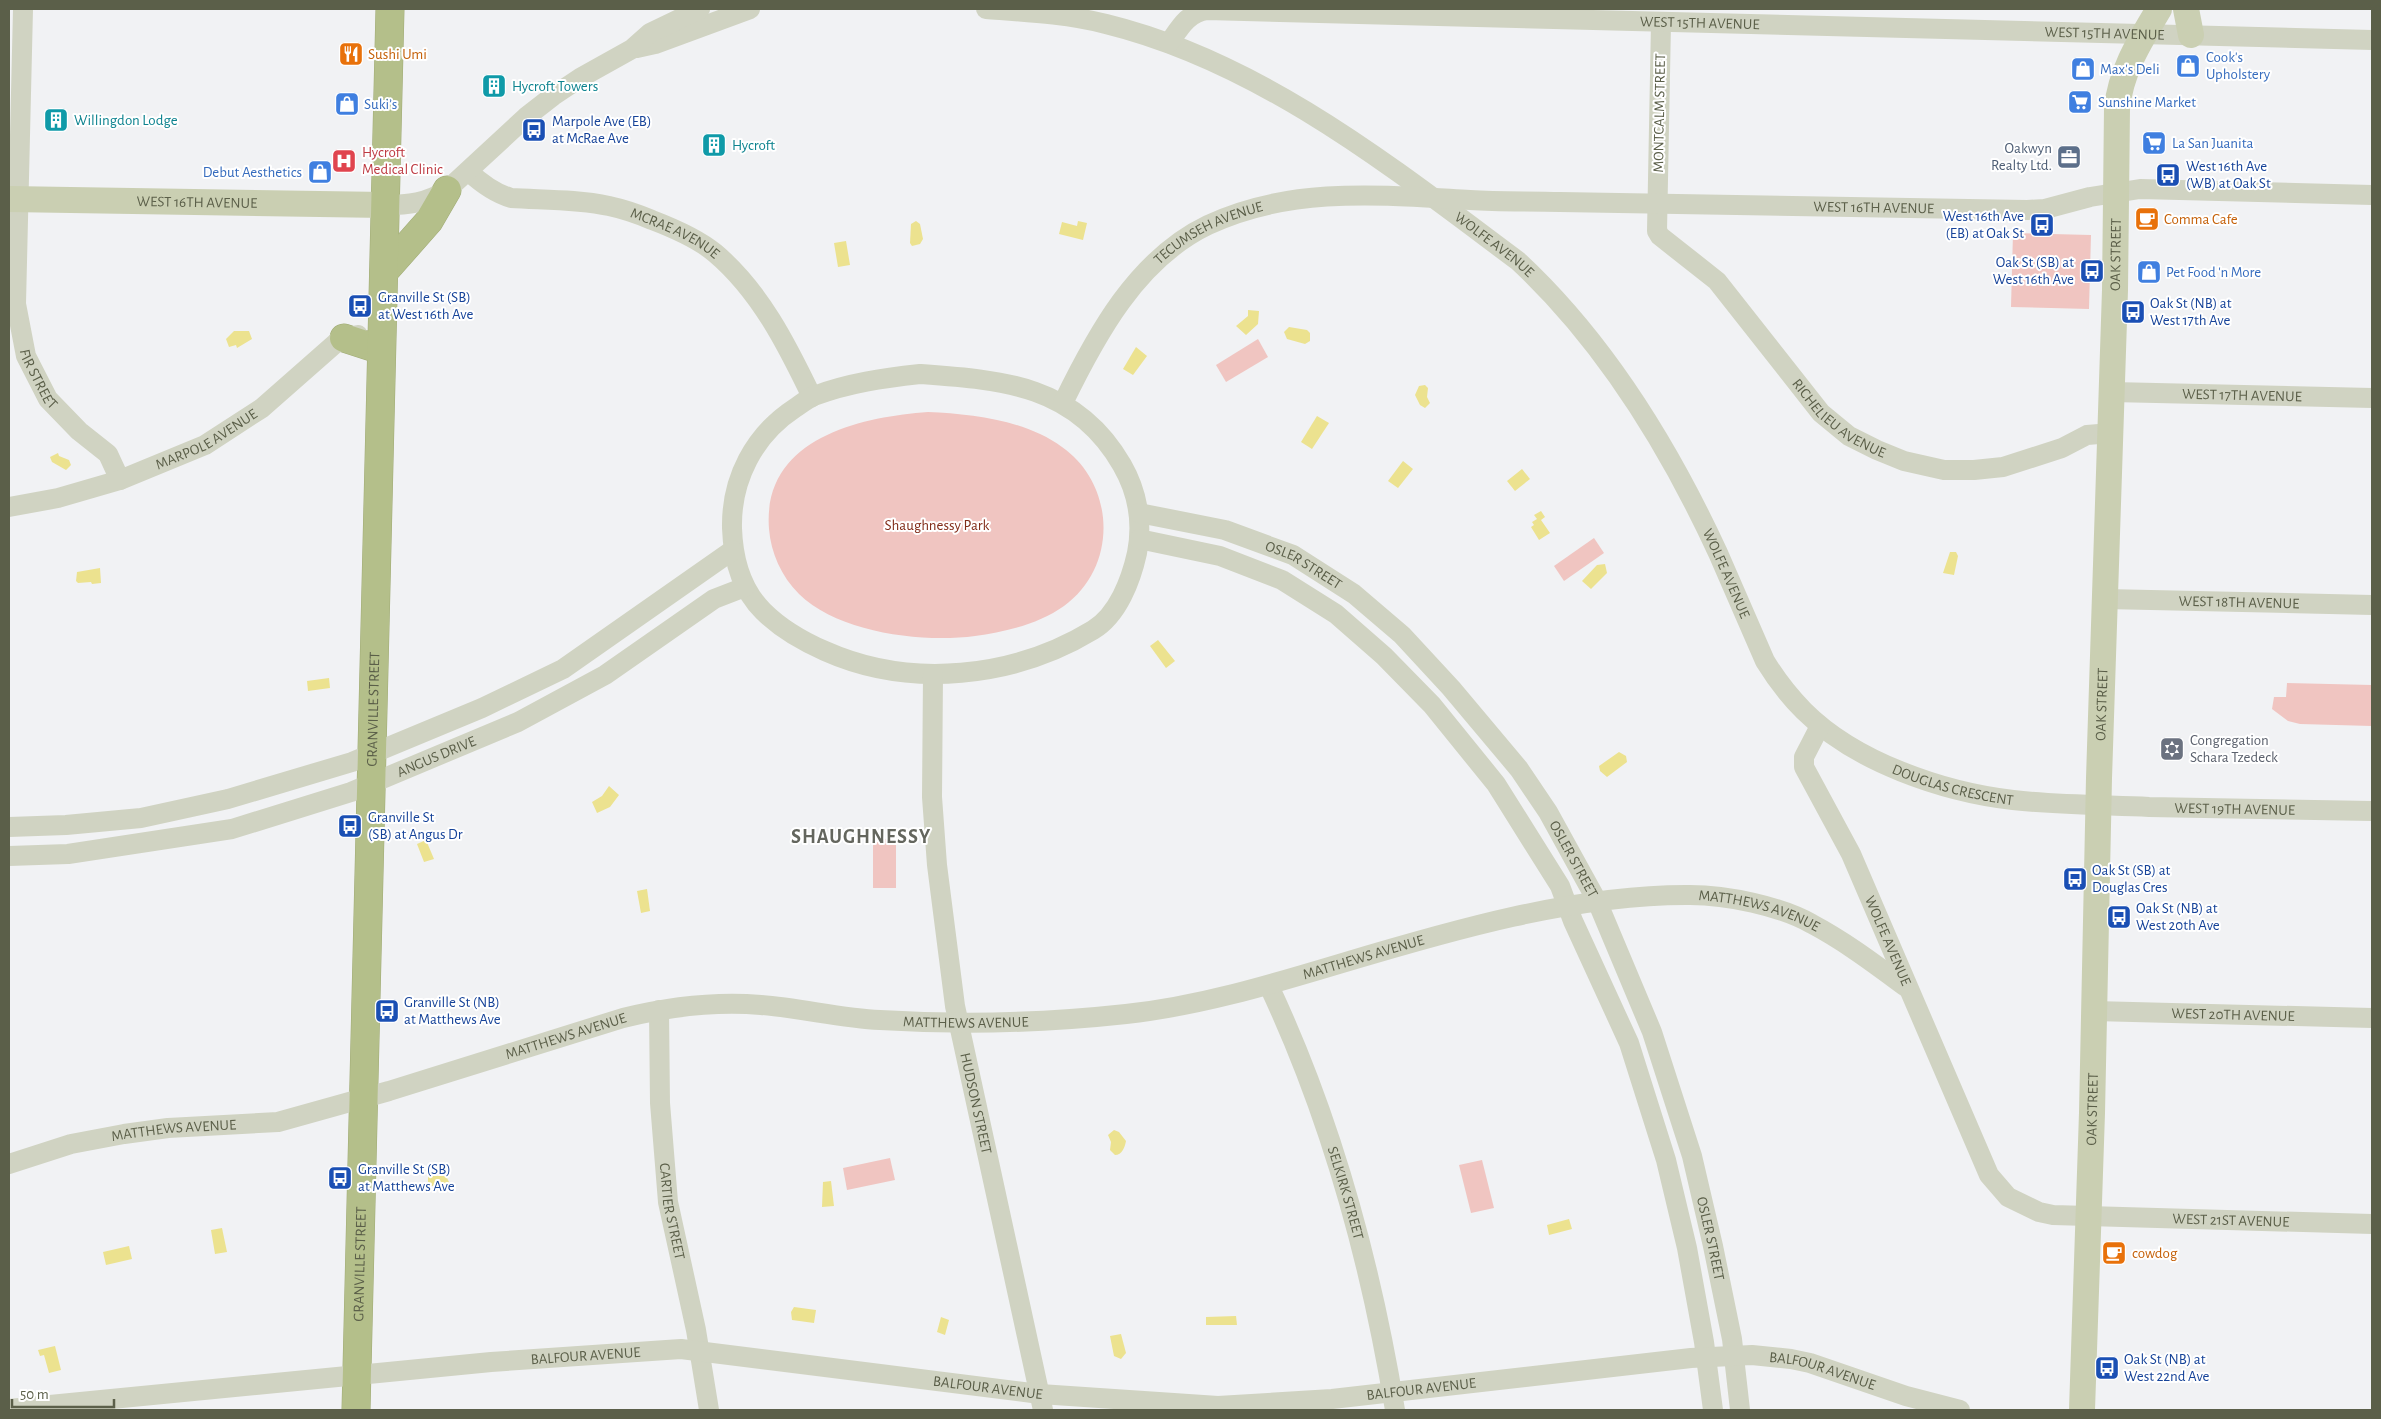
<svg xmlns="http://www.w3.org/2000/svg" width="2381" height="1419" font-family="'Alegreya Sans',sans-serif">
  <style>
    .green { fill: #f0c5c1 }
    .water { fill: #ece28f }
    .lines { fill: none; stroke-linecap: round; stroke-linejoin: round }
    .highway-casing { stroke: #a0ab75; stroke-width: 29 }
    .minor { stroke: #d0d3c2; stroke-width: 20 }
    .major { stroke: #cacfb2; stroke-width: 26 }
    .highway { stroke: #b4bf8a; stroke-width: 28 }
    .labels { text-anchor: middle; stroke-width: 4; stroke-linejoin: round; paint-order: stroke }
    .street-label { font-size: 15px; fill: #5b5f49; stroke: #fff }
    .food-label { font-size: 15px; fill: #c56008; stroke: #fff; text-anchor: start }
    .shop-label { font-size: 15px; fill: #366cbe; stroke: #fff; text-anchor: start }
    .culture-label { font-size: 15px; fill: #0d838f; stroke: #fff; text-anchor: start }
    .transit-label { font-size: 15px; fill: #164399; stroke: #fff; text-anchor: start }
    .service-label { font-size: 15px; fill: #4e5e75; stroke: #fff; text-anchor: end }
    .health-label { font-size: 15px; fill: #be3a42; stroke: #fff; text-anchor: start }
    .park-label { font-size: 15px; fill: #812c19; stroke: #fff }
    .worship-label { font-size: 15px; fill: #5b616d; stroke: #fff; text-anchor: start }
    .district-label { font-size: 20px; font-weight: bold; letter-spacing: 1px; fill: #64665e; stroke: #fff }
  </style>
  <rect width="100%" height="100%" fill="#f1f2f4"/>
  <g class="green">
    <path d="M2013 233 2091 235 2089 309 2011 307Z"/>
    <path d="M1258 339 1268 357 1226 382 1216 365Z"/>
    <path d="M928 412C973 414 1025 420 1062 447 1116 485 1118 567 1064 606 1039 624 1005 632 975 636 922 643 839 633 799 594 781 576 771 553 769 529 762 439 859 417 928 412Z"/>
    <path d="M1594 538 1604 553 1564 581 1554 566Z"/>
    <path d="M2287 683 2372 685V726L2300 724 2288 721 2272 709 2274 697H2286Z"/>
    <rect x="873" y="839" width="23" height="49"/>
    <path d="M890 1158 895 1180 847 1190 843 1168Z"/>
    <path d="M1482 1160 1494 1208 1471 1213 1459 1165Z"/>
  </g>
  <g class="water">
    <path d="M916 221 920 224 923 239 920 244 912 246 910 243 911 224Z"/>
    <path d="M1078 221 1087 223 1083 240 1059 234 1062 222 1077 226Z"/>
    <path d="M846 241 850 265 838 267 834 243Z"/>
    <path d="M1248 310 1259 311 1258 324 1246 335 1236 326 1248 316Z"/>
    <path d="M1289 327 1307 330 1310 333V341L1305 344 1287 339 1284 332Z"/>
    <path d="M234 331H249L252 339 237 348 236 345 229 347 226 339Z"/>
    <path d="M1136 347 1147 356 1133 375 1123 369Z"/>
    <path d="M1425 385 1428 388 1427 397 1430 403 1425 408 1420 405 1415 395 1419 386Z"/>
    <path d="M1317 416 1329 423 1312 449 1301 442Z"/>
    <path d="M58 453 59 456 69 460 71 465 66 470 52 462 50 457Z"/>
    <path d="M1403 461 1413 469 1398 488 1388 481Z"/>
    <path d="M1522 469 1530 479 1515 491 1507 481Z"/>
    <path d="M1541 511 1545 517 1541 520 1550 533 1539 540 1531 527 1534 525 1532 522 1537 519 1534 515Z"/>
    <path d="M1950 552H1956L1958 556 1954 575 1943 573Z"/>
    <path d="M1605 564 1607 573 1591 589 1582 581 1597 565Z"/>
    <path d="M100 568 101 583 92 584 91 582 78 583 76 581 77 572Z"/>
    <path d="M1158 640 1175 661 1166 668 1150 646Z"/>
    <path d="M329 678 330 688 308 691 307 681Z"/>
    <path d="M1619 752 1626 756 1627 762 1607 777 1600 771 1599 766Z"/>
    <path d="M609 786 619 795 610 807 597 813 592 802 602 796Z"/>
    <path d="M426 840 434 859 424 862 417 844Z"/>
    <path d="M647 889 650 911 641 913 637 891Z"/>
    <path d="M1114 1130 1119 1132 1126 1141C1125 1147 1122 1155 1115 1155L1110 1150 1111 1142 1108 1135Z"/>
    <path d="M428 1176H446L451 1186H428Z"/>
    <path d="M831 1181 834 1206 822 1207 823 1182Z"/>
    <path d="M1569 1219 1572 1229 1549 1235 1547 1225Z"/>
    <path d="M222 1228 227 1252 215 1254 211 1230Z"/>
    <path d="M129 1246 132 1259 106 1265 103 1252Z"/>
    <path d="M794 1307 816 1310 814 1323 792 1320 791 1312Z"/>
    <path d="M1236 1316 1237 1325H1206V1317Z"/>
    <path d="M941 1317 949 1320 945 1335 937 1332Z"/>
    <path d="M1121 1334 1126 1353 1121 1359 1114 1356 1110 1336Z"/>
    <path d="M55 1346 61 1370 49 1373 44 1355 40 1356 38 1350Z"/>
  </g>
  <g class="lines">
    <defs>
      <g id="highway">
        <path d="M384 272 429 221 447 190"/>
        <path d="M344 338 381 350"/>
        <path id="s21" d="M356 1410 390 9"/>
      </g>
    </defs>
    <use href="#highway" class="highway-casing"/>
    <g class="minor">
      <path id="s1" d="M23 9 16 304 26 356 48 399 79 431 108 454 120 480"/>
      <path id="s2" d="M986 9C1026 12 1067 14 1106 24 1261 62 1393 168 1518 261 1604 341 1669 447 1718 553 1734 589 1749 625 1765 661 1776 679 1789 696 1804 711 1855 762 1943 792 2013 800 2058 805 2104 805 2149 807 2224 809 2298 810 2372 811"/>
      <path id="s3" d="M1661 23 1657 231 1660 236 1717 281 1821 413 1849 436 1877 450 1904 461 1944 470H1974L2003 467 2062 448 2087 435 2111 433"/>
      <path id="s4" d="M1169 43C1179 29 1188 12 1207 10L2372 40"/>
      <path d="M637 48 655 44 750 9"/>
      <path id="s5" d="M469 172C481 183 494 193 511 198 544 200 576 199 609 206 623 209 638 214 652 220 673 228 697 238 715 253 760 291 787 345 812 397"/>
      <path d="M385 205C408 205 427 203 447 190L526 117 553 96 580 78 632 49 650 33 700 9"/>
      <path d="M920 374C1003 380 1076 385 1122 465 1137 491 1143 522 1137 553 1131 580 1118 615 1093 630 1014 678 910 689 825 651 802 641 781 629 763 611 741 589 733 559 732 528 731 479 754 435 795 408 801 404 807 399 814 396 848 383 884 378 920 374Z"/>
      <path id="s6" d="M2112 392 2372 398"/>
      <path id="s7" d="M1063 403C1096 335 1137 259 1208 225 1291 186 1381 195 1470 200 1500 202 1530 201 1560 202 1716 205 1872 207 2027 210L2045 209 2090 197 2140 189 2372 195"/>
      <path id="s8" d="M9 507 58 498 120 480 205 445 262 408 337 342 358 335"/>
      <path id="s9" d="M1139 513 1225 530 1293 555 1354 594 1402 635 1451 688 1519 769 1548 812 1597 901 1652 1032 1692 1156 1713 1246 1732 1339 1740 1410"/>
      <path d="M1139 539 1220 556 1282 580 1336 614 1384 656 1432 705 1496 784 1560 886 1573 921 1629 1043 1666 1160 1687 1248 1704 1342 1713 1410"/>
      <path id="s10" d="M2105 599 2372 605"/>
      <path id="s11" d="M933 675 932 797 937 865 955 1006 1043 1410"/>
      <path id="s12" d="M1820 726 1804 757V767L1851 854 1989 1175 2008 1197 2039 1212 2053 1215 2372 1224"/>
      <path d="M9 827 66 825 141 818 228 799 352 762 482 708 563 669 733 550"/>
      <path id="s13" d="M9 856 68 854 232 829 351 792 518 722 605 675 714 599 745 587"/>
      <path id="s14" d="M1269 986C1332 1120 1371 1264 1395 1410"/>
      <path id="s15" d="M659 1010 660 1103 668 1202 696 1330 709 1410"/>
      <path id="s16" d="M2094 1011 2372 1018"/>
      <path id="s17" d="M9 1164 71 1144 124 1134 168 1128 278 1122 389 1091 623 1018C668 1007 714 1001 761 1005 801 1008 840 1018 880 1020 962 1025 1044 1023 1126 1014 1199 1006 1269 985 1339 964 1449 931 1576 894 1690 895 1727 895 1780 906 1812 924 1846 942 1876 965 1906 987"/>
      <path id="s18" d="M9 1409 491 1362 681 1349 1040 1394 1218 1406 1332 1399 1691 1358 1752 1355 1791 1359 1810 1363 1906 1396 1960 1410"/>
    </g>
    <g class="major">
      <path d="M2186 9 2191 35"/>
      <path id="s19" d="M9 199 385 205"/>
      <path id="s20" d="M2082 1410 2092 1113 2099 778 2115 290 2117 108C2121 70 2140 41 2159 9"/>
    </g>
    <use href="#highway" class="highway"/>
  </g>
  <defs>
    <symbol id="restaurant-square" viewBox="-11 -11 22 22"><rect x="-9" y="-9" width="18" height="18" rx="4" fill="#e8710a" stroke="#fff"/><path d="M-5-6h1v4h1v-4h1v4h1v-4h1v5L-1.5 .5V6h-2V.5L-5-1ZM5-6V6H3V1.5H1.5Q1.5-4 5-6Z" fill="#fff"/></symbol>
    <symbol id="shop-square" viewBox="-11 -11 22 22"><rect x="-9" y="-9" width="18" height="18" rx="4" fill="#3f7fe0" stroke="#fff"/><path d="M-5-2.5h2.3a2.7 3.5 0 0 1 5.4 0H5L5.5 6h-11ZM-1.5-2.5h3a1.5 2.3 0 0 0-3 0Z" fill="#fff"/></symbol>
    <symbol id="building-square" viewBox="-11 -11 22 22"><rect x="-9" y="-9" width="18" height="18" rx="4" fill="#0f9aa8" stroke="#fff"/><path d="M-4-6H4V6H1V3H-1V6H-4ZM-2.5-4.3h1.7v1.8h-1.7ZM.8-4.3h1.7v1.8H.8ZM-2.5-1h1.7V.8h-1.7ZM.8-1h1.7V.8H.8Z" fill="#fff"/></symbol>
    <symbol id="supermarket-square" viewBox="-11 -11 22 22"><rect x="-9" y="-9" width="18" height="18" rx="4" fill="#3f7fe0" stroke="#fff"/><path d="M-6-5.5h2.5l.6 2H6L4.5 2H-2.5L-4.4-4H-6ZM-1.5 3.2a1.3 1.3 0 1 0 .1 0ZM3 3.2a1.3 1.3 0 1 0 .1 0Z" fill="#fff"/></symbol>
    <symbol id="bus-square" viewBox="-11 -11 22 22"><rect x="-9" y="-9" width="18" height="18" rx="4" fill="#1a4fb4" stroke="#fff"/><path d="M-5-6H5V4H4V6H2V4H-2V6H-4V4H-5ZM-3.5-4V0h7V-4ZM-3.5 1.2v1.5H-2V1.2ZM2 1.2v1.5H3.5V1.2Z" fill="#fff"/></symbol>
    <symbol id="office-square" viewBox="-11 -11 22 22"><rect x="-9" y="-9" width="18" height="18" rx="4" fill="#5c6f8a" stroke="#fff"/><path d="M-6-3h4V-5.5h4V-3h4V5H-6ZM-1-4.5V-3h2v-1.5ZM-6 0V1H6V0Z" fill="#fff"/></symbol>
    <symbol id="hospital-square" viewBox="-11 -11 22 22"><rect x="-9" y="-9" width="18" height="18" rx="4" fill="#e0444e" stroke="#fff"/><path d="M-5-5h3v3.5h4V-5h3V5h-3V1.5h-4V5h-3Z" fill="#fff"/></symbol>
    <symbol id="cafe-square" viewBox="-11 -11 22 22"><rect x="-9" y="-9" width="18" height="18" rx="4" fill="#e8710a" stroke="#fff"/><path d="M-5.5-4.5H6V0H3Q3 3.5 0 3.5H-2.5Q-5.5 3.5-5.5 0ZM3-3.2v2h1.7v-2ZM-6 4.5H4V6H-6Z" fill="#fff"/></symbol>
    <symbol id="synagogue-square" viewBox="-11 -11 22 22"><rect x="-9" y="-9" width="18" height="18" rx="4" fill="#6b7280" stroke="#fff"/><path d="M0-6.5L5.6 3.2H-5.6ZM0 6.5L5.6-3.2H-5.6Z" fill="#fff"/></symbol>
  </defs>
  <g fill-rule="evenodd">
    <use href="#restaurant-square" x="337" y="40" width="28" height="28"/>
    <use href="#shop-square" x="2174" y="52" width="28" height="28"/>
    <use href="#shop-square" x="2069" y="55" width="28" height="28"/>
    <use href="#building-square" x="480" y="72" width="28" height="28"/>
    <use href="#supermarket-square" x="2066" y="88" width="28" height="28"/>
    <use href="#shop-square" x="333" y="90" width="28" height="28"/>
    <use href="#building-square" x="42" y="106" width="28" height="28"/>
    <use href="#bus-square" x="520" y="116" width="28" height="28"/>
    <use href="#supermarket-square" x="2140" y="129" width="28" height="28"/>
    <use href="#building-square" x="700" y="131" width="28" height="28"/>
    <use href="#office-square" x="2055" y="143" width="28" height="28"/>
    <use href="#hospital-square" x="330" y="147" width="28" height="28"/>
    <use href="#shop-square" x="306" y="158" width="28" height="28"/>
    <use href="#bus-square" x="2154" y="161" width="28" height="28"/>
    <use href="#cafe-square" x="2133" y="205" width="28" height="28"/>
    <use href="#bus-square" x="2028" y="211" width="28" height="28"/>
    <use href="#bus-square" x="2078" y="257" width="28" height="28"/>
    <use href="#shop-square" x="2135" y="258" width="28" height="28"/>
    <use href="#bus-square" x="346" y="292" width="28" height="28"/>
    <use href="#bus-square" x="2119" y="298" width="28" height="28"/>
    <use href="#synagogue-square" x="2158" y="735" width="28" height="28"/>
    <use href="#bus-square" x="336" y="812" width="28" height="28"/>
    <use href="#bus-square" x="2061" y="865" width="28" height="28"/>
    <use href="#bus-square" x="2105" y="903" width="28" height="28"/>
    <use href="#bus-square" x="373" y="997" width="28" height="28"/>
    <use href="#bus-square" x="326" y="1164" width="28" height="28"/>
    <use href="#cafe-square" x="2100" y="1239" width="28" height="28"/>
    <use href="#bus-square" x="2093" y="1354" width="28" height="28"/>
  </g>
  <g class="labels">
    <g class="street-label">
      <text dy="5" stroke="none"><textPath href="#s4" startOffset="545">WEST 15TH AVENUE</textPath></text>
      <text dy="5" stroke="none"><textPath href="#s4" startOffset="950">WEST 15TH AVENUE</textPath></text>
      <text transform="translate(1659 113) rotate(-89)" y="5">MONTCALM STREET</text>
      <text dy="5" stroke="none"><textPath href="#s19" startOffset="188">WEST 16TH AVENUE</textPath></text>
      <text dy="5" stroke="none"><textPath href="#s7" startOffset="904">WEST 16TH AVENUE</textPath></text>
      <text dy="5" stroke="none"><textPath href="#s5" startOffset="220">MCRAE AVENUE</textPath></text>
      <text dy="5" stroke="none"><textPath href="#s7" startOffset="231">TECUMSEH AVENUE</textPath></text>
      <text dy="5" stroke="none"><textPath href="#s2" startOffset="571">WOLFE AVENUE</textPath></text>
      <text dy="5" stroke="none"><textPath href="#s20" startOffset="1156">OAK STREET</textPath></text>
      <text dy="5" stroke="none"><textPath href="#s1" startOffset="374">FIR STREET</textPath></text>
      <text dy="5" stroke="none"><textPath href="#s6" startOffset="130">WEST 17TH AVENUE</textPath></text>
      <text dy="5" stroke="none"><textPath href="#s3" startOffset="472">RICHELIEU AVENUE</textPath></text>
      <text dy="5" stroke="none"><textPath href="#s8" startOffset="210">MARPOLE AVENUE</textPath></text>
      <text dy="5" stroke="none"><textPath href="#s9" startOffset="174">OSLER STREET</textPath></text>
      <text dy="5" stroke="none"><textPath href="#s2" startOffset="978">WOLFE AVENUE</textPath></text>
      <text dy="5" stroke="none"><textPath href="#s10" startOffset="134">WEST 18TH AVENUE</textPath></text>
      <text dy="5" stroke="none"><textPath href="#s20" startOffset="706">OAK STREET</textPath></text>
      <text dy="5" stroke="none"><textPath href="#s21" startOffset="701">GRANVILLE STREET</textPath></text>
      <text dy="5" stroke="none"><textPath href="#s13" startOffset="442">ANGUS DRIVE</textPath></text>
      <text dy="5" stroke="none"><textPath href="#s2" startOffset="1306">DOUGLAS CRESCENT</textPath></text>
      <text dy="5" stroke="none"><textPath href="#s2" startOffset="1590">WEST 19TH AVENUE</textPath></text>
      <text dy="5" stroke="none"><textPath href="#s9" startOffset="579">OSLER STREET</textPath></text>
      <text dy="5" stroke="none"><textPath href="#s17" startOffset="1789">MATTHEWS AVENUE</textPath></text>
      <text dy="5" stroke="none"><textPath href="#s12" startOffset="238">WOLFE AVENUE</textPath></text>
      <text dy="5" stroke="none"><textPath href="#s17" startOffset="1384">MATTHEWS AVENUE</textPath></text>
      <text dy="5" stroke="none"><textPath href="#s16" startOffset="139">WEST 20TH AVENUE</textPath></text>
      <text dy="5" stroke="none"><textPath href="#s17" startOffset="979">MATTHEWS AVENUE</textPath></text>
      <text dy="5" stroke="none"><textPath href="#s17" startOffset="574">MATTHEWS AVENUE</textPath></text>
      <text dy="5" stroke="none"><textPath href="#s11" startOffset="432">HUDSON STREET</textPath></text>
      <text dy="5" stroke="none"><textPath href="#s20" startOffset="301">OAK STREET</textPath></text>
      <text dy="5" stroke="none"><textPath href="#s17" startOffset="169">MATTHEWS AVENUE</textPath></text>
      <text dy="5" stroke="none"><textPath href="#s14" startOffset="221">SELKIRK STREET</textPath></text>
      <text dy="5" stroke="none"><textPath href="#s15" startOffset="202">CARTIER STREET</textPath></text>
      <text dy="5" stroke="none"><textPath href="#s12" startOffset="749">WEST 21ST AVENUE</textPath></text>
      <text dy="5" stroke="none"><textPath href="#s9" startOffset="984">OSLER STREET</textPath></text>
      <text dy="5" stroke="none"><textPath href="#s21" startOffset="146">GRANVILLE STREET</textPath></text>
      <text dy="5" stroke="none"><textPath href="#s18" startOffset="579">BALFOUR AVENUE</textPath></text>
      <text dy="5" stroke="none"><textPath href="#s18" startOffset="1824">BALFOUR AVENUE</textPath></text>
      <text dy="5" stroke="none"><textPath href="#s18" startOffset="984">BALFOUR AVENUE</textPath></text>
      <text dy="5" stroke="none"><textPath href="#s18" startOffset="1419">BALFOUR AVENUE</textPath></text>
    </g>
    <g class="food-label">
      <text x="368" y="59">Sushi Umi</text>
      <text x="2164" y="224">Comma Cafe</text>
      <text x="2132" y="1258">cowdog</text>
    </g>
    <g class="shop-label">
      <text x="2206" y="62">Cook's<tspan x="2206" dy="17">Upholstery</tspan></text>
      <text x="2100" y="74">Max's Deli</text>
      <text x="2098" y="107">Sunshine Market</text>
      <text x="364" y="109">Suki’s</text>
      <text x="2172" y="148">La San Juanita</text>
      <text x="302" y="177" text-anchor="end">Debut Aesthetics</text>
      <text x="2166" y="277">Pet Food 'n More</text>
    </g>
    <g class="culture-label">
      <text x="512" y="91">Hycroft Towers</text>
      <text x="74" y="125">Willingdon Lodge</text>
      <text x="732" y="150">Hycroft</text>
    </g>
    <g class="transit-label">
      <text x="552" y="126">Marpole Ave (EB)<tspan x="552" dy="17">at McRae Ave</tspan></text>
      <text x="2186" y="171">West 16th Ave<tspan x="2186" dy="17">(WB) at Oak St</tspan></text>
      <text x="2024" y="221" text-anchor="end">West 16th Ave<tspan x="2024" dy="17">(EB) at Oak St</tspan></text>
      <text x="2074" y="267" text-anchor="end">Oak St (SB) at<tspan x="2074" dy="17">West 16th Ave</tspan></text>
      <text x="378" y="302">Granville St (SB)<tspan x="378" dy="17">at West 16th Ave</tspan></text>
      <text x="2150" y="308">Oak St (NB) at<tspan x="2150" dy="17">West 17th Ave</tspan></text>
      <text x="368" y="822">Granville St<tspan x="368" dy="17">(SB) at Angus Dr</tspan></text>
      <text x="2092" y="875">Oak St (SB) at<tspan x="2092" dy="17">Douglas Cres</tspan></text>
      <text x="2136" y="913">Oak St (NB) at<tspan x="2136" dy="17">West 20th Ave</tspan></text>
      <text x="404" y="1007">Granville St (NB)<tspan x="404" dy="17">at Matthews Ave</tspan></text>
      <text x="358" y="1174">Granville St (SB)<tspan x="358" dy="17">at Matthews Ave</tspan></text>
      <text x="2124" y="1364">Oak St (NB) at<tspan x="2124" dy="17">West 22nd Ave</tspan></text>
    </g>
    <g class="service-label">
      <text x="2052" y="153">Oakwyn<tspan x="2052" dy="17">Realty Ltd.</tspan></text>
    </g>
    <g class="health-label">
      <text x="362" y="157">Hycroft<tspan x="362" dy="17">Medical Clinic</tspan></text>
    </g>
    <g class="park-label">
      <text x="937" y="530">Shaughnessy Park</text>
    </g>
    <g class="worship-label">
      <text x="2190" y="745">Congregation<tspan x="2190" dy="17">Schara Tzedeck</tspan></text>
    </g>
    <g class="district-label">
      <text x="861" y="843">SHAUGHNESSY</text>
    </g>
  </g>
  <rect width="2381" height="1419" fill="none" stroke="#5b5f49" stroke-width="20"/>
  <path d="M12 1399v8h102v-8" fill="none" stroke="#5b5f49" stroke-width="2.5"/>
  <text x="20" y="1399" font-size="15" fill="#5b5f49" stroke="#ffffff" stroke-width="4" paint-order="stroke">50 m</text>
</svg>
